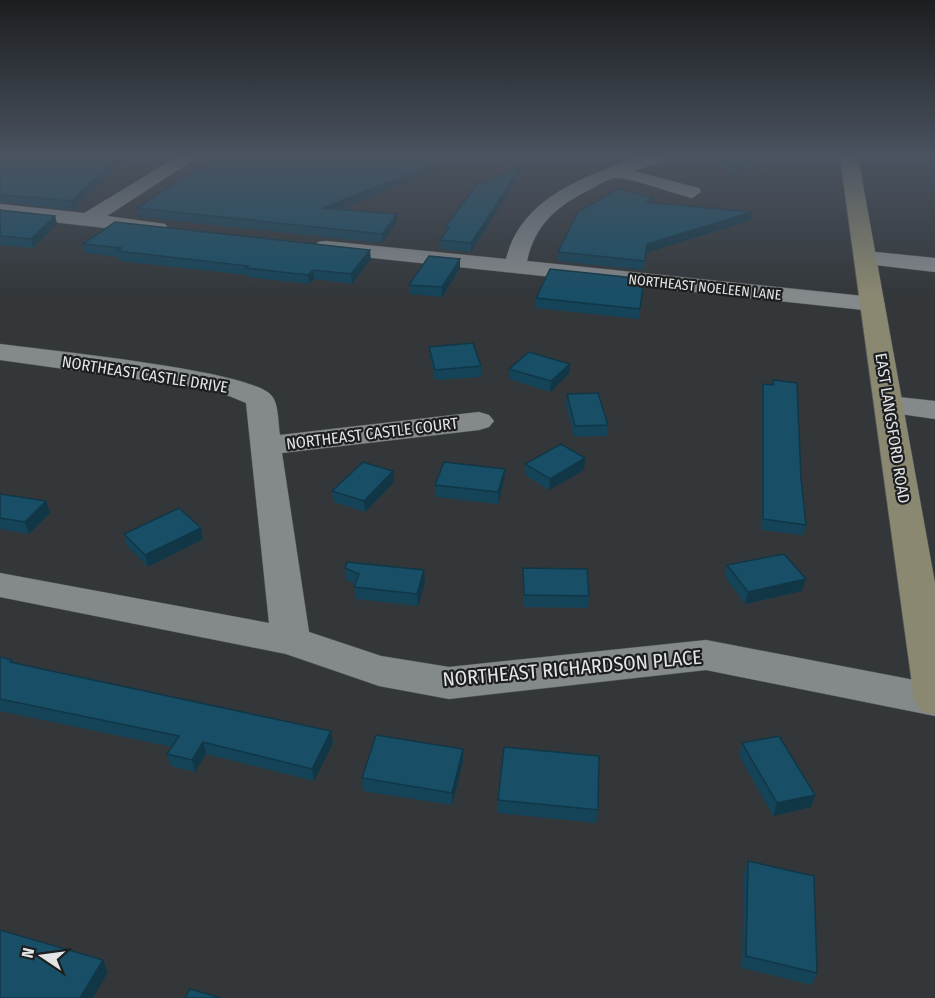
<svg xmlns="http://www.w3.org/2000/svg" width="935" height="998" font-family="'Fira Sans Condensed',sans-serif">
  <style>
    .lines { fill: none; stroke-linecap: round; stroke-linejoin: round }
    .street-casing { stroke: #535658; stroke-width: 1 }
    .secondary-casing { stroke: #535658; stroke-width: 1 }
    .street { fill: #84898b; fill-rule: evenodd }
    .secondary { fill: #8b8871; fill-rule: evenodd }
    .wall { fill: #154358 }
    .shaded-wall { fill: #113747 }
    .building { fill: #184e66; stroke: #113747; stroke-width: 1.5 }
    .labels { text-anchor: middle; stroke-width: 4.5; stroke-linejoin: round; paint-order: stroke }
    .far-street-label { font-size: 14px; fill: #e2e4e6; stroke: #1d1e1f }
    .street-label { font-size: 16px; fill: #e2e4e6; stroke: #1d1e1f }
    .near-street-label { font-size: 20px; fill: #e2e4e6; stroke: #1d1e1f }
  </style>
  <rect width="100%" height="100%" fill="#33373a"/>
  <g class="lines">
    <defs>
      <g id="street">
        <path d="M177 157H198L107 216 165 224 168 228 165 232 158 234 0 216V204L84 213Z"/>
        <path d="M641 157H666L663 161 633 171 699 188 701 192 692 198C676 194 629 177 616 178 609 178 598 185 591 189 558 205 535 224 527 261L873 297 881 299 885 304 881 309 873 311 326 253 318 252 315 247 318 242 326 241 506 259C522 196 586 176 641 157Z"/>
        <path d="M866 251 935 258V272L858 263 855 258 858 253Z"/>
        <path d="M0 344C44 350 249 370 271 395 279 403 278 424 280 435L479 412 489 415 494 421 489 427 479 430 282 453 309 632 381 656 449 667 706 640 935 684V716L706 670 449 699 379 686 286 654 0 597V573L269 623 246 403 222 393 201 388 0 360Z"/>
        <path d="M889 396 935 401V419L879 411 875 405 879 399Z"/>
      </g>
      <path id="secondary" d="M840 157H858L935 583V715L920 711 914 699Z"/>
    </defs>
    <use href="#street" class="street-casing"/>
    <use href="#secondary" class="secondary-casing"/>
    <use href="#street" class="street"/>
    <use href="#secondary" class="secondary"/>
  </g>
  <g class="wall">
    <path d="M0 157H128L73 210 0 202Z"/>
    <path d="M343 157H434L436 171 341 209 397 214V222L382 243 138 217 137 208 345 163 353 159 352 158Z"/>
    <path d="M718 157H754L735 176Z"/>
    <path d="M926 157H935V171Z"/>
    <path d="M521 167 520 175 471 252 441 249 440 240 445 233V227Z"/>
    <path d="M654 203 751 220 646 253 644 270 558 261V252Z"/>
    <path d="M0 210 55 216 57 224 33 248 0 245Z"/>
    <path d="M83 244 371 259 352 284 314 279 309 284 247 277V275L119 261 118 257 85 253Z"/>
    <path d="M460 268 442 297 409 294V285Z"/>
    <path d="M644 279 639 319 535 308 536 298Z"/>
    <path d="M429 347 481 366V377L435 380 430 357Z"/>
    <path d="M509 369 569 374 550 392 509 379Z"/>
    <path d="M773 380 801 478 806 525 803 535 761 530V393L763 384 772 385Z"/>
    <path d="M567 394 608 425 607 436 574 437 566 405Z"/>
    <path d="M585 458 584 470 549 490 525 475V464Z"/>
    <path d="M505 469 504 480 498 504 436 497 435 485Z"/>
    <path d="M393 471 394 482 365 512 334 502 332 491Z"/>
    <path d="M0 494 46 501 50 513 29 534 0 529Z"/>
    <path d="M124 534 203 539 148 567 127 546Z"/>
    <path d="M727 565 806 579 802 591 745 604 725 577Z"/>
    <path d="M345 568 425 582 418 606 356 599 354 587 356 584 346 580Z"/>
    <path d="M523 568 589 596 588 608 523 607Z"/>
    <path d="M0 657 12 660 13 662 333 743 314 781 206 754 195 772 171 766 167 754 172 747 0 711Z"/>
    <path d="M742 743 815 795 811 807 773 816 739 755Z"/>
    <path d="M463 749V761L452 805 363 791 362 778Z"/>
    <path d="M498 800 598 810 596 823 498 813Z"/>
    <path d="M748 861 817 973 812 985 742 968 744 874Z"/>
  </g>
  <g class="shaded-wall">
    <path d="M118 157H128L73 210 71 201Z"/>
    <path d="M748 157H754L735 176 736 169Z"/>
    <path d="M436 163V171L323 216V208Z"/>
    <path d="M521 167 520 175 471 252V243Z"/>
    <path d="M654 198 653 206 647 202Z"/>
    <path d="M752 212 751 220 646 253 647 244Z"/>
    <path d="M397 214V222L382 243V234Z"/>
    <path d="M55 216 57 224 33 248 31 239Z"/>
    <path d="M370 250 371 259 352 284 351 274Z"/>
    <path d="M460 259V268L442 297V287Z"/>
    <path d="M313 270 314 279 309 284 308 275Z"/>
    <path d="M570 364 569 374 550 392 551 381Z"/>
    <path d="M585 458 584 470 549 490 550 479Z"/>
    <path d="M505 469 504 480 498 504V492Z"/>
    <path d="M393 471 394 482 365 512 364 501Z"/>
    <path d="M46 501 50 513 29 534 25 522Z"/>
    <path d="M201 528 203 539 148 567 145 555Z"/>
    <path d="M424 570 425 582 418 606 417 594Z"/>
    <path d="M806 579 802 591 745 604 748 592Z"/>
    <path d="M331 731 333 743 314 781 312 769Z"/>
    <path d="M203 742 206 754 195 772 192 760Z"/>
    <path d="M463 749V761L452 805V793Z"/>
    <path d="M815 795 811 807 773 816 777 803Z"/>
    <path d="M103 960 108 972 93 998H80Z"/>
  </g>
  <g class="building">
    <path d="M0 157H118L71 201 0 195Z"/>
    <path d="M228 157H281L345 163 357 157H434L436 163 323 208 397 214 382 234 137 208 195 170Z"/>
    <path d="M726 157H748L736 169Z"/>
    <path d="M521 167 471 243 440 240 449 228 445 227 478 183 483 184Z"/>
    <path d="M618 189 654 198 647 202 752 212 647 244 645 261 558 252 578 212Z"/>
    <path d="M0 210 55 216 31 239 0 236Z"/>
    <path d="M115 222 370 250 351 274 313 270 308 275 246 268 248 266 117 251 121 248 83 244Z"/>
    <path d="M429 256 460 259 442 287 409 285Z"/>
    <path d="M550 269 644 279 640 309 536 298Z"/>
    <path d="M473 343 481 366 435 370 429 347Z"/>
    <path d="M529 352 570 364 551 381 509 369Z"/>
    <path d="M773 380 797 383 801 478 806 525 763 519V384L773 385Z"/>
    <path d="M598 393 608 425 575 426 567 394Z"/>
    <path d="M561 444 585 458 550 479 525 464Z"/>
    <path d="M363 462 393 471 364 501 332 491Z"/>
    <path d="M444 462 505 469 498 492 435 485Z"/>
    <path d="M0 494 46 501 25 522 0 518Z"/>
    <path d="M179 508 201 528 145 555 124 534Z"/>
    <path d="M784 554 806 579 748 592 727 565Z"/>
    <path d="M347 562 424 570 417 594 354 587 359 574 345 568Z"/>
    <path d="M523 568 587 569 589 596 524 595Z"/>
    <path d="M0 657 12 660 10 662 331 731 312 769 203 742 192 760 167 754 179 736 0 699Z"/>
    <path d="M376 735 463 749 452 793 362 778Z"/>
    <path d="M779 736 815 795 777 803 742 743Z"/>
    <path d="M504 747 599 756 598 810 498 800Z"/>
    <path d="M748 861 814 876 817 973 746 956Z"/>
    <path d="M0 930 103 960 80 998H0Z"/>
    <path d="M190 989 221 998H185Z"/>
  </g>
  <linearGradient id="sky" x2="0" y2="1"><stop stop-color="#1c1e20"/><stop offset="0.53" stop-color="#4a5360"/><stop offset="1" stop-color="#4a5360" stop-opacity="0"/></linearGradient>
  <rect width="935" height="296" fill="url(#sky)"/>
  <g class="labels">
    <g class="far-street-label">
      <text transform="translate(705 287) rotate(6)" y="5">NORTHEAST NOELEEN LANE</text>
    </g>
    <g class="street-label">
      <text transform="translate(145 374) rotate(9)" y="6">NORTHEAST CASTLE DRIVE</text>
      <text transform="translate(893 428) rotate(81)" y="6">EAST LANGSFORD ROAD</text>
      <text transform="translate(372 433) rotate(-7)" y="6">NORTHEAST CASTLE COURT</text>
    </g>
    <g class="near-street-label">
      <text transform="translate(572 668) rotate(-5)" y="7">NORTHEAST RICHARDSON PLACE</text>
    </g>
  </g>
  <g transform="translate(42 956) rotate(283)" stroke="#1d1e1f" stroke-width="4.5" paint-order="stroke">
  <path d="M0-4.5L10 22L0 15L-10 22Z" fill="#e2e4e6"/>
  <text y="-9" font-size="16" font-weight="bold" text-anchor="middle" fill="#e2e4e6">N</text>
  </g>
</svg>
